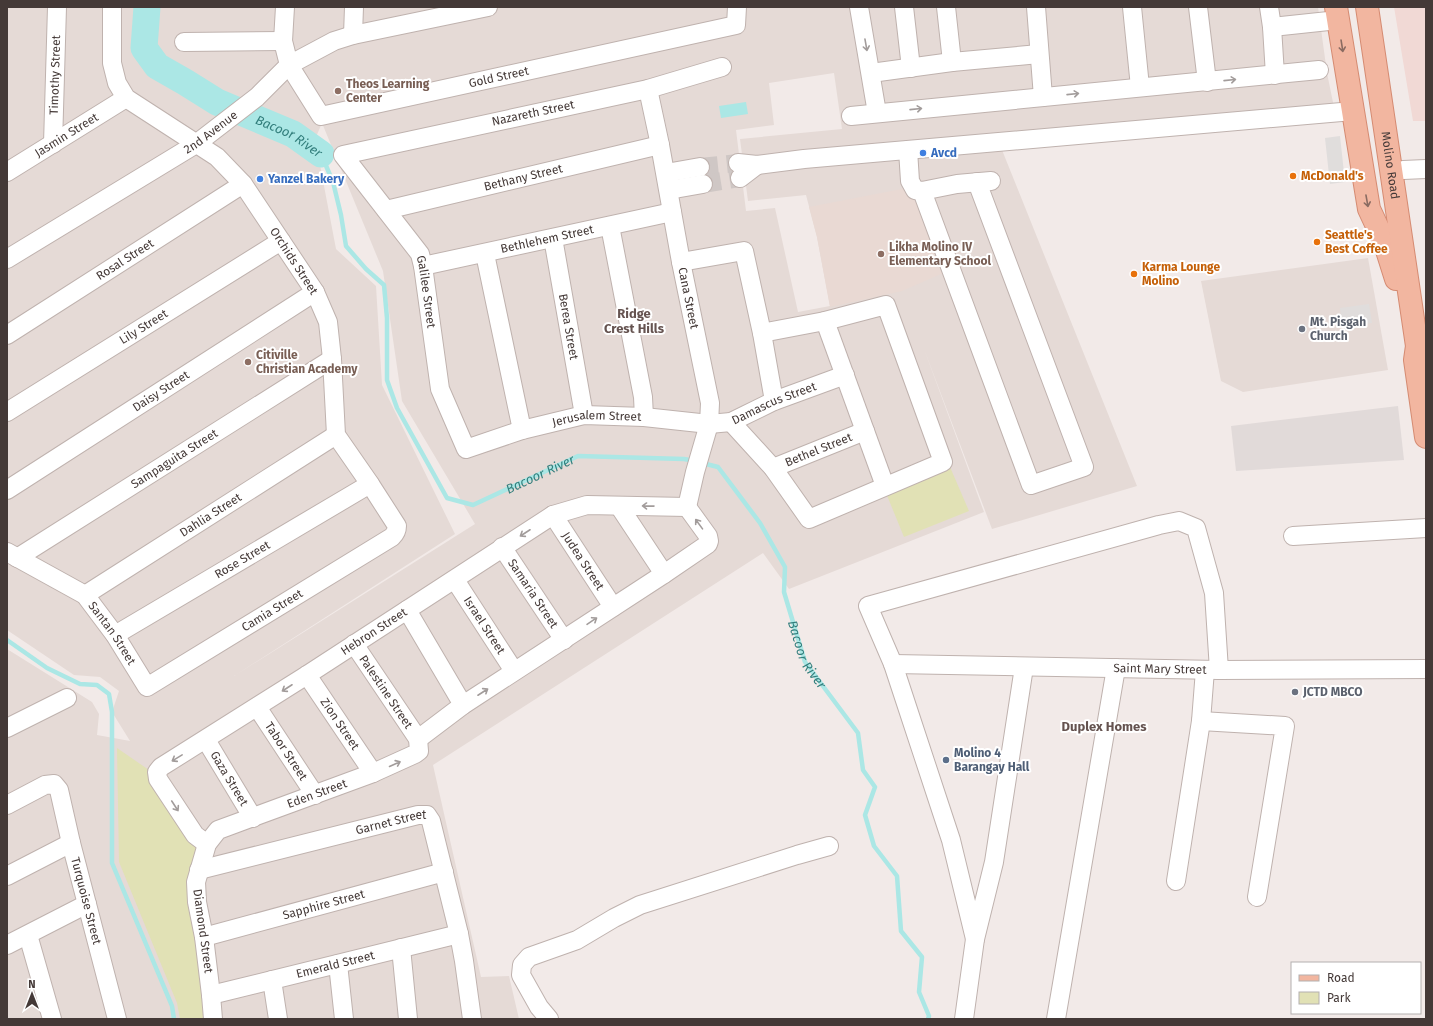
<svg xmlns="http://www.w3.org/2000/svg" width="1433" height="1026" font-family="'Fira Sans',sans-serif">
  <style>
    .residential { fill: #e5dad6; fill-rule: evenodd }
    .commercial { fill: #f1d9d5 }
    .industrial { fill: #e1dad9 }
    .education { fill: #e9d9d3 }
    .green { fill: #e1e1b5 }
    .parking { fill: #e0dddc }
    .water { fill: #abe7e5 }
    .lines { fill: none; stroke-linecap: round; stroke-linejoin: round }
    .stream { stroke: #abe7e5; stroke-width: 4.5 }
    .river { stroke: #abe7e5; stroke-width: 27 }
    .minor-tunnel { stroke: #cfc7c5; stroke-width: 18; stroke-dasharray: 18 9; stroke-linecap: butt }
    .minor-casing { stroke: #bfb2ae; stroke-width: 20 }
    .major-casing { stroke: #d58b72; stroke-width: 24 }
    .minor { stroke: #fff; stroke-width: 18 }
    .major { stroke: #f2b6a0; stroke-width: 22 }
    .oneway { stroke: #a29c9b }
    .oneway2 { stroke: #8a6b61 }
    .education-dot { fill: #8d6e63; stroke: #fff; stroke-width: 1.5 }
    .shop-dot { fill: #3f7fe0; stroke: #fff; stroke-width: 1.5 }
    .food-dot { fill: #e8710a; stroke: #fff; stroke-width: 1.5 }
    .worship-dot { fill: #6b7280; stroke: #fff; stroke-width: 1.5 }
    .service-dot { fill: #5c6f8a; stroke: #fff; stroke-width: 1.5 }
    .labels { text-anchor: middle; stroke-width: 4; stroke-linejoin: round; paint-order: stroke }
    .street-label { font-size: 12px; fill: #443937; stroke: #fff }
    .education-label { font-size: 12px; font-weight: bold; fill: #785e54; stroke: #fff; text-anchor: start }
    .shop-label { font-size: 12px; font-weight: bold; fill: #366cbe; stroke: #fff; text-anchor: start }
    .food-label { font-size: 12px; font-weight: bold; fill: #c56008; stroke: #fff; text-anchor: start }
    .worship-label { font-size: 12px; font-weight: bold; fill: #5b616d; stroke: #fff; text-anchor: start }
    .service-label { font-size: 12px; font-weight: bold; fill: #4e5e75; stroke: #fff; text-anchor: start }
    .water-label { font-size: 13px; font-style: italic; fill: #327e7c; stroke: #fff }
    .neighbourhood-label { font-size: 13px; font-weight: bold; fill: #655350; stroke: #fff }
  </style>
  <rect width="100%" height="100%" fill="#f2eae8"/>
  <g class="residential">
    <path d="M7 7H1318L1327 73 1337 122 1002 150 1137 486 992 529 924 349 984 512 789 589 763 553 433 765 481 977 509 976 519 1019H7V649L92 702 99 714 97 735 130 741 112 712 119 691 100 677 74 675 7 630ZM834 73 842 129 740 139 748 201 806 195 817 237 830 306 798 312 775 208 746 211 736 130 774 125 769 83ZM322 123 383 271 402 401 475 524 234 676 455 534 382 385 376 286 336 249 320 165 309 153Z"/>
    <path d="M1368 258 1388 370 1243 392 1221 381 1201 281Z"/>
  </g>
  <path class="commercial" d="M1394 7H1426V121H1413Z"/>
  <path class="industrial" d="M1398 406 1404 460 1236 471 1231 426Z"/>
  <path class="education" d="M907 188 926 217 948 271 902 291 830 307 817 237 809 207Z"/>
  <g class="green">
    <path d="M950 467 969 511 904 537 886 493Z"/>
    <path d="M117 748 149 770 201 848 204 1019H180L177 1003 119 862Z"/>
  </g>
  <g class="parking">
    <path d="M1340 136 1345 182 1330 184 1325 138Z"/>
    <path d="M1369 304 1372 323 1342 326 1340 308Z"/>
  </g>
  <path class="water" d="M746 102 748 114 721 118 719 106Z"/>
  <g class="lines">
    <g class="stream">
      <path id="s1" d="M321 154 333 182 341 215 346 246 366 269 384 285 387 318V380L397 408 447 498 473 505 578 456 684 459 695 461"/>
      <path id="s2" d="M702 463 718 467 760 523 785 567 784 592 805 662 858 733 863 770 875 787 865 815 874 846 897 876 901 931 922 957 919 992 929 1016 928 1019"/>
      <path d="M7 640 47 668 80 684 97 685 109 694 112 712V863L172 1006 174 1019"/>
    </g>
    <path class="river" id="s3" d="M147 7 144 48 157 66 185 82 217 102 293 134 321 154"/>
    <g class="minor-tunnel">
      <path d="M700 167 738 163"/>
      <path d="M703 184 740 178"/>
    </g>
    <defs>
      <g id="minor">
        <path id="s4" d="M285 7 283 41 289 65 321 116 736 25 737 7"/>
        <path d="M859 7 877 113"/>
        <path d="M904 7 911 68"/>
        <path d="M946 7 952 62"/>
        <path d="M1036 7 1043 97"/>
        <path d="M1132 7 1140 87"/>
        <path d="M1198 7 1207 82"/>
        <path d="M1269 7 1272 27 1275 75"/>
        <path d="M1272 27 1338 20"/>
        <path d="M353 35 354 7"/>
        <path d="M184 42 283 41"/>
        <path id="s5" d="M722 67 648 89 343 155 420 254 423 266 440 389 466 449 522 430 584 415 644 417 709 424 731 422 774 401 845 375"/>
        <path d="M871 73 952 62 1039 54"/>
        <path id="s6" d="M648 89 660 145 681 262 710 403 709 424 695 472 687 507"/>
        <path d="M851 116 1319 70"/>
        <path id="s7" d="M53 144 57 7"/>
        <path d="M908 150 910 181 915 190 922 191 1031 485 1084 467 977 182"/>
        <path d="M738 163 757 165 804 159 1353 111"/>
        <path d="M1403 170 1426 169"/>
        <path id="s8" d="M7 172 126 98"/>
        <path d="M666 173 700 167"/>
        <path d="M740 178 757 165"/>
        <path d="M669 190 703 184"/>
        <path d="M922 191 957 184 991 181"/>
        <path id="s9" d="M386 210 660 145"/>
        <path d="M610 226 643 397 644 417"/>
        <path id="s10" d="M553 238 584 415"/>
        <path d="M485 254 522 430"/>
        <path id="s11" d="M7 259 196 144 257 97 289 65 334 41 353 35 488 7"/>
        <path d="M681 262 744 251 762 333 774 401"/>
        <path id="s12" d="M423 266 672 212"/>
        <path d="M825 321 885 486"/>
        <path id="s13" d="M7 335 243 184"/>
        <path id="s14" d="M7 412 281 241"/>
        <path d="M731 422 773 468 809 519 943 462 886 305 825 321 762 333"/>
        <path id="s15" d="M773 468 865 431"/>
        <path id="s16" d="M7 490 315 292"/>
        <path d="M619 506 664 574"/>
        <path id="s17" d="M553 515 613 607"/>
        <path d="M1293 536 1426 528"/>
        <path id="s18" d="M502 547 564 640"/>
        <path id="s19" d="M7 552 85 595 115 635 147 687 392 537C395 534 397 531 397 526L370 484 336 435 332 359 328 322 315 292 243 184 217 157 126 98 117 83 112 63V7"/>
        <path id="s20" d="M17 558 332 359"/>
        <path id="s21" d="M455 580 514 671"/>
        <path id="s22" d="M85 595 336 435"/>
        <path d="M407 610 463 705"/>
        <path id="s23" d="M115 635 370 484"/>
        <path id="s24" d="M893 664 1219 670 1426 669"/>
        <path id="s25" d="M307 675 373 773"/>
        <path id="s26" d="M257 707 315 795"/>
        <path d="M1201 721 1285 726 1257 897"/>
        <path d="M7 728 67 698"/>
        <path d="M418 739 463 705 664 574 708 544 709 541 708 536 687 507"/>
        <path id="s27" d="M206 740 253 818"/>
        <path id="s28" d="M7 805 45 785 54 784 59 790 71 843 117 1019"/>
        <path id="s29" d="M207 844 195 835 158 779 157 772 161 767 307 675 553 515 587 505 687 507"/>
        <path id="s30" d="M199 870 418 815H427L431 821 459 934 464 961 472 1019"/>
        <path d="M7 876 71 843"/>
        <path d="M1176 881 1201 721 1205 670"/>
        <path d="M28 935 52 1019"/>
        <path id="s31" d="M204 937 444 872"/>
        <path d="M975 939 951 840 893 664 868 606 1159 525 1179 521 1196 528 1214 593 1219 670"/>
        <path d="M7 945 87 904"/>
        <path d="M401 948 408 1019"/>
        <path d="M338 964 344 1019"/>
        <path d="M272 980 278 1019"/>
        <path id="s32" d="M211 995 459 934"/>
        <path id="s33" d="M213 1019 211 995 204 937 197 902 196 882 207 844 218 830 373 773 415 754 419 751 418 739 354 644"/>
        <path d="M549 1019 539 1007 521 975 522 965 529 957 577 940 614 918 640 905 797 855 829 846"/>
        <path d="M964 1019 975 939 994 862 1024 667"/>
        <path d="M1056 1019 1116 668"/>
      </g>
      <g id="major">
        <path d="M1336 7 1369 209 1384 241 1396 279"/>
        <path id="s34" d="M1367 7 1417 346 1415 360 1426 437"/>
      </g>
    </defs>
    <use href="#minor" class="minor-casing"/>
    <use href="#major" class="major-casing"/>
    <use href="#minor" class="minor"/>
    <use href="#major" class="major"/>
  </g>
  <defs><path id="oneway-shaft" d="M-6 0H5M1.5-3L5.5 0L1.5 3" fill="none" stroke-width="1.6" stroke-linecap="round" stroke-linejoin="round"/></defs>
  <g class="oneway">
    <use href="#oneway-shaft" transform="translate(866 45) rotate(80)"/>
    <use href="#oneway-shaft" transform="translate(1230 80) rotate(-6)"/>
    <use href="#oneway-shaft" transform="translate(1073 94) rotate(-6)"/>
    <use href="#oneway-shaft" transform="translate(916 109) rotate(-6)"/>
    <use href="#oneway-shaft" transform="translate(648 506) rotate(-179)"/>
    <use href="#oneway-shaft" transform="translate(699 524) rotate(-126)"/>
    <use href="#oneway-shaft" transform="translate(525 533) rotate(147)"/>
    <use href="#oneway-shaft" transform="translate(592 621) rotate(-34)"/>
    <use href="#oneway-shaft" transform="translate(287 688) rotate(147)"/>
    <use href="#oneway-shaft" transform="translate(483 692) rotate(-33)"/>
    <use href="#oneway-shaft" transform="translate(177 758) rotate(149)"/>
    <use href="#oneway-shaft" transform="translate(395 764) rotate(-24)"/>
    <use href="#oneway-shaft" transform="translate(175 806) rotate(57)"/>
  </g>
  <g class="oneway2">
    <use href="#oneway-shaft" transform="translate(1342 46) rotate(81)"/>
    <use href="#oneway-shaft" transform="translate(1367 201) rotate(80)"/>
  </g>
  <g class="education-dot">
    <circle cx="338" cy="91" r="4"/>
    <circle cx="881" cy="254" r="4"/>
    <circle cx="248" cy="362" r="4"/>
  </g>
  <g class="shop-dot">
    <circle cx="923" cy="153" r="4"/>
    <circle cx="260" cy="179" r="4"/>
  </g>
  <g class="food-dot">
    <circle cx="1293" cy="176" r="4"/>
    <circle cx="1317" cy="242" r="4"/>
    <circle cx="1134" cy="274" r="4"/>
  </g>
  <g class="worship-dot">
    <circle cx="1302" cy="329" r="4"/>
    <circle cx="1295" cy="692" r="4"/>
  </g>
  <circle class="service-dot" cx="946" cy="760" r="4"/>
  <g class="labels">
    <g class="street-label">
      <text dy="4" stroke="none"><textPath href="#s7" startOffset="69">Timothy Street</textPath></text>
      <text dy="4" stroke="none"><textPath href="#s4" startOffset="301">Gold Street</textPath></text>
      <text transform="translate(533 113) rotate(-12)" y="4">Nazareth Street</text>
      <text dy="4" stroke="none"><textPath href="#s11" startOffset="240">2nd Avenue</textPath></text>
      <text dy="4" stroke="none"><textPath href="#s8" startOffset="70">Jasmin Street</textPath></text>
      <text dy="4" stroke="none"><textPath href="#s34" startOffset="160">Molino Road</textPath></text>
      <text dy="4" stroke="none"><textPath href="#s9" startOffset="141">Bethany Street</textPath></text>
      <text dy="4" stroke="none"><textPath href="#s12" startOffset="127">Bethlehem Street</textPath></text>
      <text dy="4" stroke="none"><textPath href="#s13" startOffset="140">Rosal Street</textPath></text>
      <text transform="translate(294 261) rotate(57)" y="4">Orchids Street</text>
      <text dy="4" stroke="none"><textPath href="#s5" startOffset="553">Galilee Street</textPath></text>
      <text dy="4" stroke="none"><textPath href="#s6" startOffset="213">Cana Street</textPath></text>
      <text dy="4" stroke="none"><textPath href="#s14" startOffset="161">Lily Street</textPath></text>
      <text dy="4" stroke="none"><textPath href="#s10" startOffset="90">Berea Street</textPath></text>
      <text dy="4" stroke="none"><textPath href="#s16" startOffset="183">Daisy Street</textPath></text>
      <text dy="4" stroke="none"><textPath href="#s5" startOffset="1034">Damascus Street</textPath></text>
      <text dy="4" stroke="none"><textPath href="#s5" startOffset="852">Jerusalem Street</textPath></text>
      <text dy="4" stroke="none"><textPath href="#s15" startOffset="49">Bethel Street</textPath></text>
      <text dy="4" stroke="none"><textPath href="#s20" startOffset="186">Sampaguita Street</textPath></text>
      <text dy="4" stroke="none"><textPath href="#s22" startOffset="149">Dahlia Street</textPath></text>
      <text dy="4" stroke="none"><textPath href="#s23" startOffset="148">Rose Street</textPath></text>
      <text dy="4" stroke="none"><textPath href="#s17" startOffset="55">Judea Street</textPath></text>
      <text dy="4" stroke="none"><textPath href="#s18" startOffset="56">Samaria Street</textPath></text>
      <text dy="4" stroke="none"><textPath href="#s19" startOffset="347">Camia Street</textPath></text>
      <text dy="4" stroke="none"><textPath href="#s21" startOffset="54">Israel Street</textPath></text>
      <text dy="4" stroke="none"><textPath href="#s29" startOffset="348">Hebron Street</textPath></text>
      <text dy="4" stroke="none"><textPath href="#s19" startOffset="136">Santan Street</textPath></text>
      <text dy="4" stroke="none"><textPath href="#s24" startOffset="267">Saint Mary Street</textPath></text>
      <text transform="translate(386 692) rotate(56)" y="4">Palestine Street</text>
      <text dy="4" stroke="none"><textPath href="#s25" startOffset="59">Zion Street</textPath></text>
      <text dy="4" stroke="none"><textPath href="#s26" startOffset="53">Tabor Street</textPath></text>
      <text dy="4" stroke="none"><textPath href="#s27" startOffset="45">Gaza Street</textPath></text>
      <text dy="4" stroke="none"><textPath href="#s33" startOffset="301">Eden Street</textPath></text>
      <text dy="4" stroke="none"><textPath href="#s30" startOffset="198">Garnet Street</textPath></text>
      <text dy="4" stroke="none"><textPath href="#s28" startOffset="174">Turquoise Street</textPath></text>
      <text dy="4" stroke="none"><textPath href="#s31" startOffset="124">Sapphire Street</textPath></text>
      <text transform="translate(203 931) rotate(82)" y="4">Diamond Street</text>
      <text dy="4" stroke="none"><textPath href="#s32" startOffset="128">Emerald Street</textPath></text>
    </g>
    <g class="education-label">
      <text x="346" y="88">Theos Learning<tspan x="346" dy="14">Center</tspan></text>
      <text x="889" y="251">Likha Molino IV<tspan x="889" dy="14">Elementary School</tspan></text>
      <text x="256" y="359">Citiville<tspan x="256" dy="14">Christian Academy</tspan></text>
    </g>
    <g class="shop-label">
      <text x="931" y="157">Avcd</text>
      <text x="268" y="183">Yanzel Bakery</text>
    </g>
    <g class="food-label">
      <text x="1301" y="180">McDonald's</text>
      <text x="1325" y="239">Seattle's<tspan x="1325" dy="14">Best Coffee</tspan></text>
      <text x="1142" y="271">Karma Lounge<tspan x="1142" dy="14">Molino</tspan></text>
    </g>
    <g class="worship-label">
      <text x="1310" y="326">Mt. Pisgah<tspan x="1310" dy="14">Church</tspan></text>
      <text x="1303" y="696">JCTD MBCO</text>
    </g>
    <g class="service-label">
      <text x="954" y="757">Molino 4<tspan x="954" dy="14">Barangay Hall</tspan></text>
    </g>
    <g class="water-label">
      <text dy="5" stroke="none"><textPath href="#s3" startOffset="213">Bacoor River</textPath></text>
      <text dy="5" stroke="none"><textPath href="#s1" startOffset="479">Bacoor River</textPath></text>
      <text dy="5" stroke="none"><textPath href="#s2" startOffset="229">Bacoor River</textPath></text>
    </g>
    <g class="neighbourhood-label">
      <text x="634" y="318">Ridge<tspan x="634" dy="15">Crest Hills</tspan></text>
      <text x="1104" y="731">Duplex Homes</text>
    </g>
  </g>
  <rect width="1433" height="1026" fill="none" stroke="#443937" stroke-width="16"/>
  <rect x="1291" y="962" width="130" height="52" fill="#ffffff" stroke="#b4b0af"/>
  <rect x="1299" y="975" width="20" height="6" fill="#f2b6a0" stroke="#b4b0af"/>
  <text x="1327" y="982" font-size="12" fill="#443937">Road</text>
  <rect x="1299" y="992" width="20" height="12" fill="#e1e1b5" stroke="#b4b0af"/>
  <text x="1327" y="1002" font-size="12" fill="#443937">Park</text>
  <g transform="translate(32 994)" stroke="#ffffff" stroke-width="3" paint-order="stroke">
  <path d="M0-3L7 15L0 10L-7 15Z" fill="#443937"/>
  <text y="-6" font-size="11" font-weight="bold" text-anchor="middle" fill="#443937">N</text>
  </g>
</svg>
